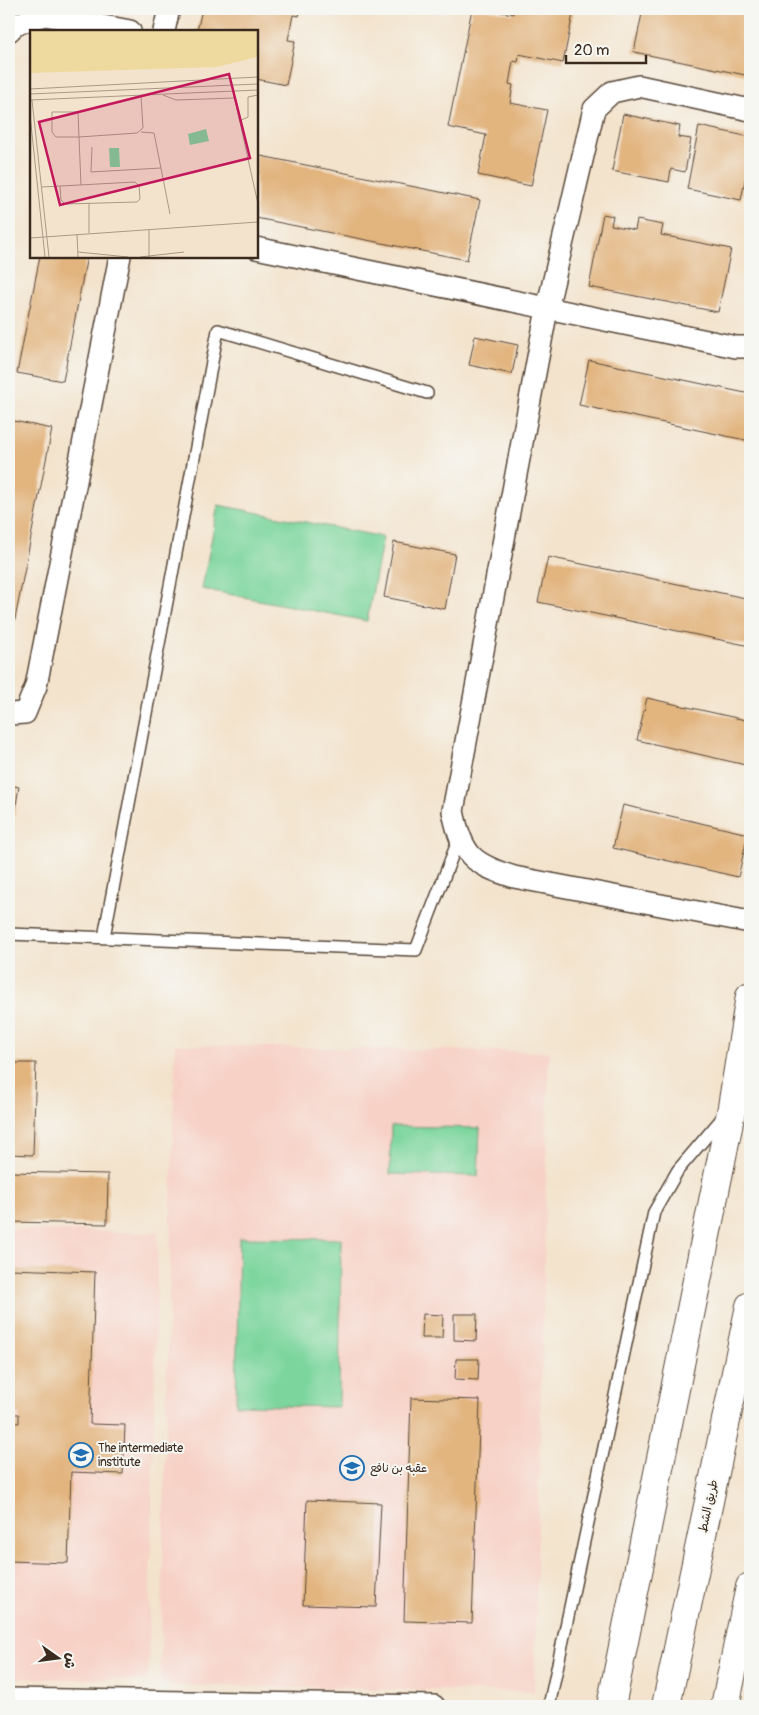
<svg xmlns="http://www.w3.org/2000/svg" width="759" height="1715" font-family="Pangolin,'Playpen Sans Arabic',sans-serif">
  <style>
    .built { fill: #f7d1c6 }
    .green { fill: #7bd59c; stroke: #5b805d }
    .building { fill: #e2b47e }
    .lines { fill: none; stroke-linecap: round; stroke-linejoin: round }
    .lane-casing { stroke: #574638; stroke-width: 14 }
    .street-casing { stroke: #574638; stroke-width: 24 }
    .secondary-casing { stroke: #574638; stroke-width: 30 }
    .primary-casing { stroke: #574638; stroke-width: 30 }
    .lane { stroke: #fff; stroke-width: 11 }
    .street { stroke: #fff; stroke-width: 21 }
    .secondary { stroke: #fff; stroke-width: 28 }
    .primary { stroke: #fff; stroke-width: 28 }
    .labels { text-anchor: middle; stroke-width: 4; stroke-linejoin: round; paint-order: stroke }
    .poi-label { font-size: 12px; fill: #3b2a1e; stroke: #f6f6f2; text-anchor: start }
    .street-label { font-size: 12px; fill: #3b2a1e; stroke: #f6f6f2 }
    .inset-road { fill: none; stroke: #a99986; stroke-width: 1 }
    .view { fill: #c2185b; fill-opacity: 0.15; stroke: #c2185b; stroke-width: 2.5 }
    .inset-edge { fill: none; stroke: #3b2a1e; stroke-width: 2.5 }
  </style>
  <rect width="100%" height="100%" fill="#f6f6f2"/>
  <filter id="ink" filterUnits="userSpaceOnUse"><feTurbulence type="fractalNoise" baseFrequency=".02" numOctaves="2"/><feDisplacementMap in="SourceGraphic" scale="10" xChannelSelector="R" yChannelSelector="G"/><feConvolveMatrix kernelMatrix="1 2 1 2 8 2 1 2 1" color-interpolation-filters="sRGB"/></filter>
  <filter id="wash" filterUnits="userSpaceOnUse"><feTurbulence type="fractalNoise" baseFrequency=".0096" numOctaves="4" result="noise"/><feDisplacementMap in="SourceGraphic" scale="20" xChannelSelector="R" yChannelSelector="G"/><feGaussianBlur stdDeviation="1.12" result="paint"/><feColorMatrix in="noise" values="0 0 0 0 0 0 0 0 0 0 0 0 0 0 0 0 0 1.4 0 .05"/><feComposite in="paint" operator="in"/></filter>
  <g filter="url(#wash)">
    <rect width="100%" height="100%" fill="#f3e3cc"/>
    <g class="built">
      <path d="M175 1045 549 1052 534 1692 160 1685Z"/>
      <path d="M9 1229 158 1233 148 1680 9 1678Z"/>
    </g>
    <g class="green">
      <path d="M218 505 383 537 367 621 202 589Z"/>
      <path d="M391 1126 480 1128 478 1176 390 1174Z"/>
      <path d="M239 1238 341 1239 339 1407 236 1405Z"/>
    </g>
    <g id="blocks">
      <g class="building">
        <path d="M202 9H301L299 16 293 15 288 40 295 41 286 85 256 79V31H197Z"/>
        <path d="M472 9H485L513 14 514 9H574L563 63 519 54 518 62 513 61 509 84 513 85 510 103 547 110 531 186 478 175 486 135 448 127Z"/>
        <path d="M643 9H729L750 13V76L634 52Z"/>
        <path d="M623 114 680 126 678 137 691 139 685 172 671 169 669 182 612 171Z"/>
        <path d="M699 126 750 137V155L741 200 687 189Z"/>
        <path d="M256 155 480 200 467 260 256 218Z"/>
        <path d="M603 214 613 216 611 225 635 230 637 220 663 225 661 235 731 249 718 312 589 287Z"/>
        <path d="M40 256H87L63 381 17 373Z"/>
        <path d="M475 336 518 345 512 374 469 365Z"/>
        <path d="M589 360 750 394V441L579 405Z"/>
        <path d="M9 420 52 429 10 645H9Z"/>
        <path d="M394 542 455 554 445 609 384 597Z"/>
        <path d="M548 557 750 599V646L538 602Z"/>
        <path d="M647 698 750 721V766L637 740Z"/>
        <path d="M9 785 19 787 10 841H9Z"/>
        <path d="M623 805 748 834 738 877 613 848Z"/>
        <path d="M9 1063H36L33 1155 9 1154Z"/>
        <path d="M9 1172 108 1174 107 1224 9 1222Z"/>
        <path d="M10 1269 95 1272 90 1424 125 1425 123 1474 71 1472 68 1563 9 1561V1422L19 1423V1414H9Z"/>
        <path d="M423 1314 443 1315 442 1338H422Z"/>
        <path d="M454 1314H477L476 1341 454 1340Z"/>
        <path d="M456 1359H479L478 1380 455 1379Z"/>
        <path d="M411 1398 480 1400 472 1623 404 1621Z"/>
        <path d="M307 1500 381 1503 376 1607 303 1605Z"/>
      </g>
    </g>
  </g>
  <g filter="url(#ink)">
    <use href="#blocks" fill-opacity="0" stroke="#574638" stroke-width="1"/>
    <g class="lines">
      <defs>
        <g id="lane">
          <path d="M9 934 416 950 459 838"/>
          <path d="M104 937 218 330 427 393"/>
          <path d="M549 1706 654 1212 678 1170 723 1117"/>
        </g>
        <g id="street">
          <path d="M9 31 16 24 45 15 130 31"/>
          <path d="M164 31 169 9"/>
          <path d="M750 110 639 86 612 92 594 109 547 309 453 811C462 855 472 864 514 877L750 922"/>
          <path d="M256 248 736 347H750"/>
          <path d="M9 714 25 713 36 686 120 256"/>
          <path d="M9 1699 434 1706"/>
        </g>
        <path id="secondary" d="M611 1706 732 1107 750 996"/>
        <g id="primary">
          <path d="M666 1706 750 1306"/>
          <path d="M725 1706 750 1587"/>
        </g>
      </defs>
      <use href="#lane" class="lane-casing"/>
      <use href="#street" class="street-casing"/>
      <use href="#secondary" class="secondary-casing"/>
      <use href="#primary" class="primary-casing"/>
      <use href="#lane" class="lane"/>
      <use href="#street" class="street"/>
      <use href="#secondary" class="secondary"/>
      <use href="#primary" class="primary"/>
    </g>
  </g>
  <defs>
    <symbol id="university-ring" viewBox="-11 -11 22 22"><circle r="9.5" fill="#f6f6f2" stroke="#1f6fb2" stroke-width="1.5"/><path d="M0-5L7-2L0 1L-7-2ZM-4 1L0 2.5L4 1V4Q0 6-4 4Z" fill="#1f6fb2"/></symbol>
    <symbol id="school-ring" viewBox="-11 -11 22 22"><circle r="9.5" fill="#f6f6f2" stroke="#1f6fb2" stroke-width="1.5"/><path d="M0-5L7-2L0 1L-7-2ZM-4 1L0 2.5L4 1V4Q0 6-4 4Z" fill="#1f6fb2"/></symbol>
  </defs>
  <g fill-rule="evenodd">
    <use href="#university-ring" x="67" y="1441" width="28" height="28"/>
    <use href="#school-ring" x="338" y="1454" width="28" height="28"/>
  </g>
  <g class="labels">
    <g class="poi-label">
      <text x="98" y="1452">The intermediate<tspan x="98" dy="14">institute</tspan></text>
      <text x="370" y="1472">عقبه بن نافع</text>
    </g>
    <g class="street-label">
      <text transform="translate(708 1506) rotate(-78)" y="4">طريق الشط</text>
    </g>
  </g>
  <g transform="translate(30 30)">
    <rect width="228" height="228" fill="#f3e3cc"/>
    <path d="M176 99 179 111 160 115 158 104ZM79 118H89L90 137H80Z" fill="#7bd59c"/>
    <path d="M0 0H227V27L187 37 0 43Z" fill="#eeda9e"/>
    <path class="inset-road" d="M0 59 228 47M203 61 228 174M0 64 228 54M133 65 146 70 204 68M0 70 228 60M2 70 19 227M0 85 15 227M209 91 218 87V67L228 65M111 102 124 103 140 184M62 117 61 142 131 138M51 155 49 107 48 82H22V102L26 107H49L107 103 113 98 111 66M12 157 105 152 109 156 110 169 107 172 35 174 31 170 30 156M59 173V203M47 204 48 227M0 208 228 192M48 222 98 227M110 227 154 222M119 227V200"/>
    <path class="view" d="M199 44 220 128 30 175 9 92Z"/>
    <rect width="228" height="228" class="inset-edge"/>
  </g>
  <rect width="759" height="1715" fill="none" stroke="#f6f6f2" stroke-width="30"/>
  <g transform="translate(58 1658) rotate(104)" stroke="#f6f6f2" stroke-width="4" paint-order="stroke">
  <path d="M0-4L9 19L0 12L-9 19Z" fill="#3b2a1e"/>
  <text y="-8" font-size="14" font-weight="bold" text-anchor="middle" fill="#3b2a1e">ش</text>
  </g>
  <path d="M566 55v8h80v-8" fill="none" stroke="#3b2a1e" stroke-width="2.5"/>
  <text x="574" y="55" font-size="15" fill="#3b2a1e" stroke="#f6f6f2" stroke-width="4" paint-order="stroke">20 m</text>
</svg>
